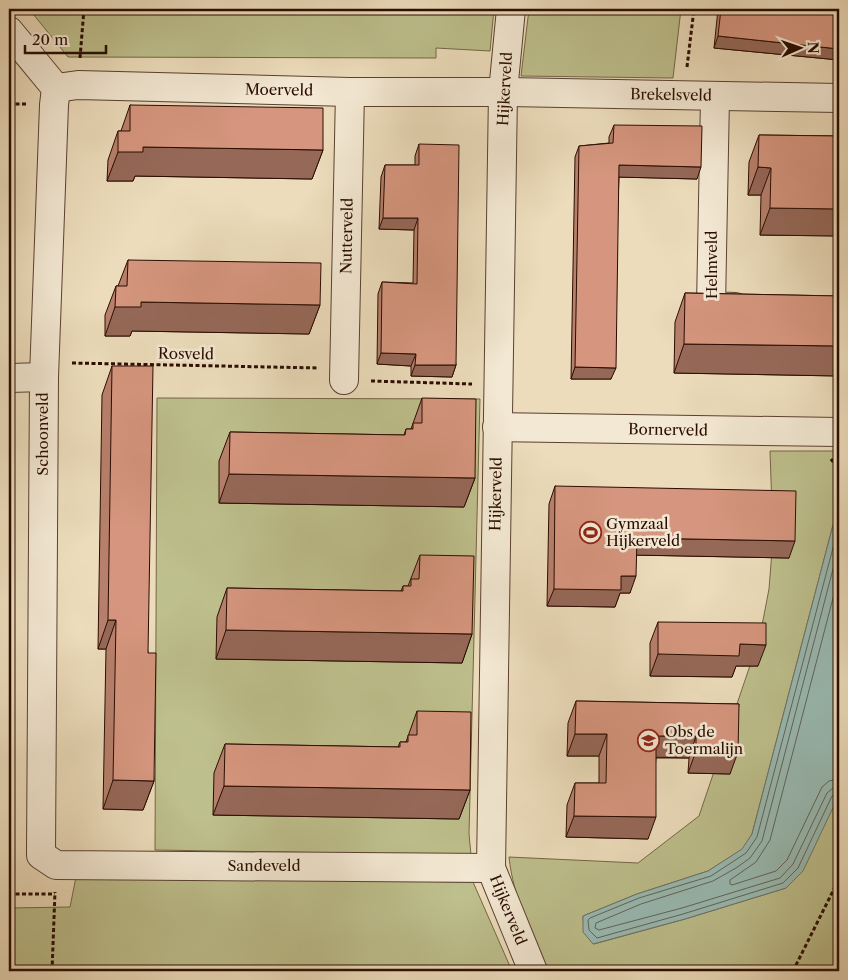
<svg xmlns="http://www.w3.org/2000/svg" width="848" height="980" font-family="'Libre Caslon Text',serif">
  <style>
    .green { fill: #bdbf8c; stroke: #746646 }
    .water { fill: #99bbb3; stroke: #6d756c }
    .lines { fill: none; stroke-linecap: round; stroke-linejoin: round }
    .shore { stroke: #62645a; stroke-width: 1 }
    .minor-casing { stroke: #5a4030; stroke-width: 30 }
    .path { stroke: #2a0c01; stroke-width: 3; stroke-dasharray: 4 2.5; stroke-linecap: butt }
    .minor { stroke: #f3e8d3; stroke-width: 28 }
    .wall { fill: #b7806c; stroke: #2a0c01 }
    .shaded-wall { fill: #956858; stroke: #2a0c01 }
    .building { fill: #d5957e; stroke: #2a0c01 }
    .labels { text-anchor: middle; stroke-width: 5; stroke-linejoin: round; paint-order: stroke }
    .street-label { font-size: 15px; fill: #2a0c01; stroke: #f3e8d3 }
    .poi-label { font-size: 15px; fill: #2a0c01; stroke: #f3e8d3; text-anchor: start }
  </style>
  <rect width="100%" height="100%" fill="#ecdcbb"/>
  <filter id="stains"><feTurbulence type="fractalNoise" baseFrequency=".004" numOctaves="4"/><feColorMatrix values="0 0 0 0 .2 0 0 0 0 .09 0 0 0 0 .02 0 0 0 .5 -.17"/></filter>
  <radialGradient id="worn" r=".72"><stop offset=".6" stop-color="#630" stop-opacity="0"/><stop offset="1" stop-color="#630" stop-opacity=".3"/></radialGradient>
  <g class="green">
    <path d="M29 9H494L490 51 436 48V58L68 57Z"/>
    <path d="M529 9H681L673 78 521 76Z"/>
    <path d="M157 398 480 399 469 834 471 855 155 850Z"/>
    <path d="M770 451H839V518L833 525 752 834 743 849 708 871 637 894 583 916 584 932 594 944 685 919 786 888 839 795V971H547C532 935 513 897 509 857L638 863 699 816 760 636 769 589 773 538Z"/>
    <path d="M76 877 473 882 512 971H9V908L70 907Z"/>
  </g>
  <path class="water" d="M837 518H839V795L803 871 786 888 685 919 593 944 583 932V916L637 894 708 871 742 849 752 834 833 525Z"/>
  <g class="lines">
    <g class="shore">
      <path d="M839 525 757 837 746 853 711 876 639 898 590 918 588 920 589 930 597 938 683 914 783 883 798 868 832 796 835 794 839 793"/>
      <path d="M839 546 762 841 750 858 736 868 713 881 641 904 596 923 595 928 599 930 682 908 780 878 793 864 827 793 833 788 839 787"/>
      <path d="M839 575 770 840 756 862 730 880V884L732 885 776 871 787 860 822 787 829 781 839 779"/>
    </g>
    <defs>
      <g id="minor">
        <path d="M511 9 503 92 491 868 533 971"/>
        <path d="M9 31 56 88 54 105 44 377 41 855 56 865 491 868"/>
        <path d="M56 88 78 85 350 92H503L839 98"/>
        <path d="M715 97 711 306 735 307"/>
        <path d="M9 378 44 377"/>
        <path d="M344 380 350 92"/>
        <path d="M497 427 839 432"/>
      </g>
    </defs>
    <use href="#minor" class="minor-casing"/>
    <g class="path">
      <path d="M80 58 84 9"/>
      <path d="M687 67 694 9"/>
      <path d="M9 104H28"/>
      <path d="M72 363 319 368"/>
      <path d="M371 381 472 384"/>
      <path d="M831 459 839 470"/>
      <path d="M9 894H55"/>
      <path d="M52 971 55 892"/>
      <path d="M793 971 839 879"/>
    </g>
    <use href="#minor" class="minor"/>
  </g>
  <g class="wall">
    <path d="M718 9H839V60L714 48Z"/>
    <path d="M130 105 323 150 312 179 135 176 133 181H107L108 160 118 131H121Z"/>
    <path d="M614 125 697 179 619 177 611 379H571L575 157 579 146 609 143V137Z"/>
    <path d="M759 135 839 136V236L760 235 761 195H748L749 162Z"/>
    <path d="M419 144 456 365 452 377 411 376V366L377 364 378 294 382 282 413 283 414 230 379 229 381 177 385 165H415V156Z"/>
    <path d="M128 260 320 305 309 334 132 331 130 336H105V315L116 286H118Z"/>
    <path d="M685 293 839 296V376L674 373 675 322Z"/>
    <path d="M112 366 148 653 154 781 143 810 103 809 106 649H98L102 395Z"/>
    <path d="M422 398 475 478 464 507 219 503V461L230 432 404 435 406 429H411Z"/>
    <path d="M555 486 789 558 636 555 630 593H620L615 607 547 606 549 504Z"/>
    <path d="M420 555 472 634 462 663 216 659 217 617 227 588 401 591 403 586H408Z"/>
    <path d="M658 622 758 666H736L732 677 650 676V643Z"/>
    <path d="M576 701 739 704 730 774 688 773 689 758H656L648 839 566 837 567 805 575 783H599V756H567L568 723Z"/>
    <path d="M417 711 470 790 459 819 213 815 214 773 225 744 398 747 400 742H406Z"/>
  </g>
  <g class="shaded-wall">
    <path d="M718 36 839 49V60L714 48Z"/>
    <path d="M143 147 323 150 312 179 135 176 133 181H107L118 152Z"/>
    <path d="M619 165 701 167 697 179 615 177Z"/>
    <path d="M758 167 771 168 761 195H748Z"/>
    <path d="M770 208 839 209V236L760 235Z"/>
    <path d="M383 218H418L414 230 379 229Z"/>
    <path d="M141 302 320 305 309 334 132 331 130 336H105L115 307Z"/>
    <path d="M684 344 839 346V376L674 373Z"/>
    <path d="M381 353 416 354 411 366 377 364Z"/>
    <path d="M415 365H456L452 377 411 376Z"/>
    <path d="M575 367 616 368 611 379H571Z"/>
    <path d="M229 474 475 478 464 507 219 503Z"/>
    <path d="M637 538 795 541 789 558 630 555Z"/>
    <path d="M621 576H636L630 593H620L615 607 547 606 554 589Z"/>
    <path d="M108 620H116L106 649H98Z"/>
    <path d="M226 630 472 634 462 663 216 659Z"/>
    <path d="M740 644 766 645 758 666H736L732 677 650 676 658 654Z"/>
    <path d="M575 734H607L599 756H567Z"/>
    <path d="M656 736H696L689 758 648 757Z"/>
    <path d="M696 751 738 752 730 774 688 773Z"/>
    <path d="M113 780 154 781 143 810 103 809Z"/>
    <path d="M224 786 470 790 459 819 213 815Z"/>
    <path d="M574 816 656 817 648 839 566 837Z"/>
  </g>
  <g class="building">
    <path d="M721 9H839V49L718 36Z"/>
    <path d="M130 105 323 108V150L143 147V152H118V131H130Z"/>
    <path d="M9 124H14L10 336H9Z"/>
    <path d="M614 125 702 126 701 167 619 165 616 368 575 367 579 146 613 143Z"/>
    <path d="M759 135 839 136V209L770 208 771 168 758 167Z"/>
    <path d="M419 144 459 145 456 365H415L416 354 381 353 382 282 417 284 418 218H383L385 165H419Z"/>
    <path d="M128 260 321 263 320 305 141 302V307H115L116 286H127Z"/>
    <path d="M685 293 839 296V346L684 344Z"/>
    <path d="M112 366H153L148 653H156L154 781 113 780 116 620H108Z"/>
    <path d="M422 398 476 399 475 478 229 474 230 432 405 435 406 429H413V423H422Z"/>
    <path d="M555 486 796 491 795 541 637 538 636 576H621V590L554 589Z"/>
    <path d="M420 555 474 556 472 634 226 630 227 588 403 591V586H411V579H419Z"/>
    <path d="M658 622 766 623V645L740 644 739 656 658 654Z"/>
    <path d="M576 701 739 704 738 752 696 751V736H656V817L574 816 575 783H606L607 734H575Z"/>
    <path d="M417 711 471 712 470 790 224 786 225 744 400 747V742H408V735H417Z"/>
  </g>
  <defs>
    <symbol id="stadium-ring" viewBox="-11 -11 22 22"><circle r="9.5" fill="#f3e8d3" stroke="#8f2418" stroke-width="1.5"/><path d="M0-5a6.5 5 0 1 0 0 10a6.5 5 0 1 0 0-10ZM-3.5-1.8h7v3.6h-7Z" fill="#8f2418"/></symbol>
    <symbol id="school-ring" viewBox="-11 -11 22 22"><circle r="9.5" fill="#f3e8d3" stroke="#8f2418" stroke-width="1.5"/><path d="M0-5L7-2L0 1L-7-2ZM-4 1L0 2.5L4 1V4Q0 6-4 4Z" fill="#8f2418"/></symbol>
  </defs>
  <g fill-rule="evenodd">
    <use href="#stadium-ring" x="578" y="520" width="25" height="25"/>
    <use href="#school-ring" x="636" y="728" width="25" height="25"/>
  </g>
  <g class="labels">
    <g class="street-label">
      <text transform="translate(505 89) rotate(-87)" y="5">Hijkerveld</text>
      <text transform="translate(279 90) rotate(1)" y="5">Moerveld</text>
      <text transform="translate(671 95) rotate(1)" y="5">Brekelsveld</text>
      <text transform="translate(347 236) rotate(-89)" y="5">Nutterveld</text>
      <text transform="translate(712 265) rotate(-90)" y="5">Helmveld</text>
      <text transform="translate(186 354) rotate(1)" y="5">Rosveld</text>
      <text transform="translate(668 430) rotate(1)" y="5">Bornerveld</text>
      <text transform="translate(43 434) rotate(-90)" y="5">Schoonveld</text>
      <text transform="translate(496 494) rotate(-89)" y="5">Hijkerveld</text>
      <text x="264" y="871">Sandeveld</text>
      <text transform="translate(508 910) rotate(68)" y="5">Hijkerveld</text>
    </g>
    <g class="poi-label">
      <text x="606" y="529">Gymzaal<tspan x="606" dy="17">Hijkerveld</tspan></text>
      <text x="665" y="737">Obs de<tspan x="665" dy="17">Toermalijn</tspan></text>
    </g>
  </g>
  <rect width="848" height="980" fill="none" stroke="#ecdcbb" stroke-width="30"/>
  <rect x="10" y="10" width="828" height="960" fill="none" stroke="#2a0c01" stroke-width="2.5"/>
  <rect x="15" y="15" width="818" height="950" fill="none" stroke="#2a0c01"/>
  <g transform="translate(800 48) rotate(88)" stroke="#f3e8d3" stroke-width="4" paint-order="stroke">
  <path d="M0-4L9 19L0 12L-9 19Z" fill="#2a0c01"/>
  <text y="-8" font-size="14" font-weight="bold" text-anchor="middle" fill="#2a0c01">N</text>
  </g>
  <path d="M25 45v8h81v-8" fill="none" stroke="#2a0c01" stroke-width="2.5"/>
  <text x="32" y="45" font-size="15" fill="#2a0c01" stroke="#f3e8d3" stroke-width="4" paint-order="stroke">20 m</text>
  <rect width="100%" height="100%" filter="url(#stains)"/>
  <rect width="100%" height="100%" fill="url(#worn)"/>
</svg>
